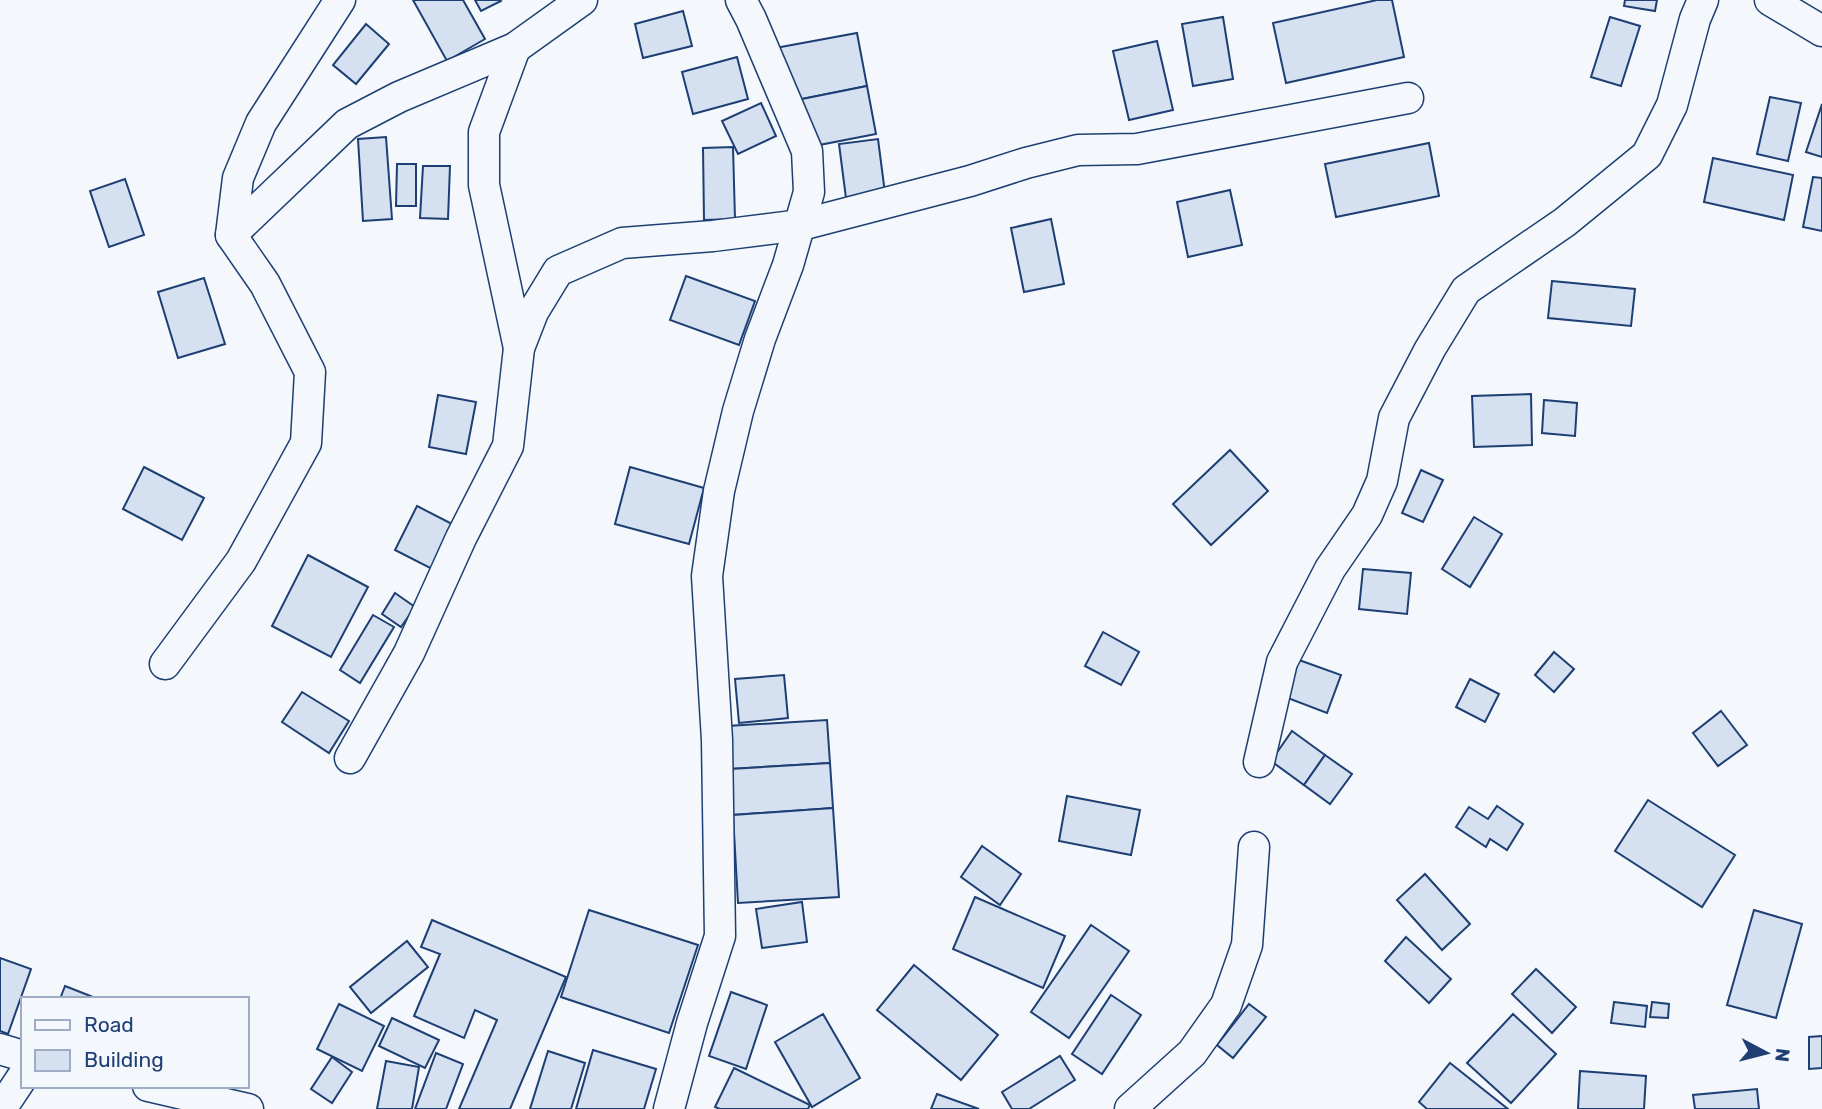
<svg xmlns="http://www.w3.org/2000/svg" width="1822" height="1109" font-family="Rubik,sans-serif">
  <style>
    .building { fill: #d5e0f0; stroke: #1d3f73; stroke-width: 2 }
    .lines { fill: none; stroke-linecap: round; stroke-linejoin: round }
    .minor-casing { stroke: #1d3f73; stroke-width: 33 }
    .minor { stroke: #f4f7fb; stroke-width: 30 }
  </style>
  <rect width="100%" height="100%" fill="#f4f7fb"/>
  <g class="building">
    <path d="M413 0H463L485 39 447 61Z"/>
    <path d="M475 0H500L501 1 481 11Z"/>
    <path d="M1377 0H1392L1404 57 1286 83 1273 23Z"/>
    <path d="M1625 0H1657L1655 11 1624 6Z"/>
    <path d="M683 11 692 46 643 58 635 24Z"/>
    <path d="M1223 17 1233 79 1193 86 1182 24Z"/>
    <path d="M1610 17 1640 26 1621 86 1591 77Z"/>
    <path d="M366 24 389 44 356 84 333 65Z"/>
    <path d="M857 33 867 86 797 100 770 49Z"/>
    <path d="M1157 41 1173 110 1129 120 1113 51Z"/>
    <path d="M737 57 748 99 693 114 682 72Z"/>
    <path d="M867 86 876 134 819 145 797 100Z"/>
    <path d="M1770 97 1801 103 1788 161 1757 154Z"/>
    <path d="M761 103 776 136 738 154 722 121Z"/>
    <path d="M1822 104V157L1806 152Z"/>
    <path d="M386 137 392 219 363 221 358 139Z"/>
    <path d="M878 139 886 201 847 206 839 144Z"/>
    <path d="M1429 143 1439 196 1336 217 1325 164Z"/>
    <path d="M733 147 735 219 704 220 703 148Z"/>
    <path d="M1713 158 1793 175 1784 220 1704 202Z"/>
    <path d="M397 164H416V206H396Z"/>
    <path d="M423 166H450L448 219 420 218Z"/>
    <path d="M1813 177 1822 178V231L1803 227Z"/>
    <path d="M125 179 144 235 109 247 90 191Z"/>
    <path d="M1230 190 1242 245 1188 257 1177 202Z"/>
    <path d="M1051 219 1064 284 1024 292 1011 228Z"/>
    <path d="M686 276 755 301 739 345 670 320Z"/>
    <path d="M204 278 225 344 178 358 158 292Z"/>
    <path d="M1552 281 1635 289 1631 326 1548 318Z"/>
    <path d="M1531 394 1532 445 1474 447 1472 396Z"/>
    <path d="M438 395 476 402 466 454 429 447Z"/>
    <path d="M1544 400 1577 403 1575 436 1542 433Z"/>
    <path d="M1230 450 1268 491 1211 545 1173 504Z"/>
    <path d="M144 467 204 498 182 540 123 509Z"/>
    <path d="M630 467 704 488 689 544 615 524Z"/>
    <path d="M1421 470 1443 480 1423 522 1402 513Z"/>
    <path d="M417 506 456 526 434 570 395 550Z"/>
    <path d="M1474 517 1502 534 1470 587 1442 569Z"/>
    <path d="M308 555 368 587 331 657 272 626Z"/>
    <path d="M1363 569 1411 573 1407 614 1359 609Z"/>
    <path d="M395 593 415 607 401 627 382 614Z"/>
    <path d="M373 615 394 627 360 683 340 670Z"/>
    <path d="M1103 632 1139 652 1121 685 1085 666Z"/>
    <path d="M1554 652 1574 669 1554 692 1535 675Z"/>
    <path d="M1299 660 1341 675 1327 713 1285 697Z"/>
    <path d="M784 675 788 718 739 723 735 679Z"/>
    <path d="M1470 679 1499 694 1485 722 1456 707Z"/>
    <path d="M302 692 349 721 329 753 282 722Z"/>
    <path d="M1721 711 1747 745 1718 766 1693 733Z"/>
    <path d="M827 720 830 763 730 769 727 726Z"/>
    <path d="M1292 731 1325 755 1304 785 1271 761Z"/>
    <path d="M1325 755 1352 774 1330 804 1304 785Z"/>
    <path d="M830 763 833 808 733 815 730 769Z"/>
    <path d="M1067 796 1140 810 1131 855 1059 841Z"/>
    <path d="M1648 800 1735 855 1702 907 1615 851Z"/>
    <path d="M1497 806 1523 824 1507 850 1490 839 1486 847 1456 827 1469 807 1488 819Z"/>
    <path d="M833 808 839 897 738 903 733 815Z"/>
    <path d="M982 846 1021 874 1000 905 961 877Z"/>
    <path d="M1425 874 1470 924 1442 950 1397 900Z"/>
    <path d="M975 897 1065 936 1043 988 953 949Z"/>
    <path d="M802 902 807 942 762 948 756 909Z"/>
    <path d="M589 910 698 945 669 1033 561 997Z"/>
    <path d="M1754 910 1802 924 1776 1018 1727 1005Z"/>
    <path d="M432 920 566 977 510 1109H459L497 1020 475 1010 464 1038 414 1016 440 954 421 947Z"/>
    <path d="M1091 925 1129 951 1069 1038 1031 1012Z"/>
    <path d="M1406 937 1451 979 1429 1003 1385 961Z"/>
    <path d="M407 941 428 967 371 1013 350 987Z"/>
    <path d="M0 958 31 969 8 1034 0 1031Z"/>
    <path d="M914 965 998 1035 961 1080 877 1010Z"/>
    <path d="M1536 969 1576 1007 1552 1033 1512 994Z"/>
    <path d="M65 986 98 999H60Z"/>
    <path d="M731 992 767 1005 746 1069 709 1056Z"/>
    <path d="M1111 995 1141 1015 1102 1074 1072 1054Z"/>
    <path d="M1614 1002 1647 1006 1645 1027 1611 1023Z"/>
    <path d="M1652 1002 1669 1004 1668 1018 1650 1017Z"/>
    <path d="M339 1004 384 1026 362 1071 317 1049Z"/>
    <path d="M1249 1004 1266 1017 1233 1058 1217 1045Z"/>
    <path d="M823 1014 860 1078 812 1107 775 1042Z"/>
    <path d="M1513 1014 1556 1054 1511 1103 1467 1063Z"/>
    <path d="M392 1018 439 1040 425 1068 379 1046Z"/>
    <path d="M1822 1036V1068L1809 1069V1037Z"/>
    <path d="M593 1050 656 1069 644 1109H576Z"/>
    <path d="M548 1051 585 1063 571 1109H530Z"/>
    <path d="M436 1053 463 1064 446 1109H415Z"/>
    <path d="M1060 1056 1075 1080 1029 1109H1012L1002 1092Z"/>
    <path d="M332 1057 352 1072 332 1103 311 1089Z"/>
    <path d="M386 1061 419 1067 412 1109H377Z"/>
    <path d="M1450 1063 1508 1109H1427L1419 1102Z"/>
    <path d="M734 1068 810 1105 808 1109H720L715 1107Z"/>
    <path d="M1580 1071 1646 1076 1644 1109H1578Z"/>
    <path d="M1757 1089 1759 1109H1695L1693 1095Z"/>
    <path d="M937 1094 979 1109H931Z"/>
  </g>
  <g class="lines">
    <defs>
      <g id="minor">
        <path d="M1770 0 1822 31"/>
        <path d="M515 48 484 132V185L519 348"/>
        <path d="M231 235 347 124 399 97 515 48 582 0"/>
        <path d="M165 664 241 561 306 443 310 372 265 284 231 235 238 178 261 123 340 0"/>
        <path d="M350 758 409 653 461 538 508 446 519 348 533 312 558 271 622 243 713 236 801 225 970 181 1026 163 1078 150 1137 149 1408 98"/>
        <path d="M1259 762 1282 662 1330 569 1367 515 1382 481 1394 418 1430 349 1466 290 1565 222 1647 155 1672 105 1695 19 1703 0"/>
        <path d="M0 1049 23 1056"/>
        <path d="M148 1086 248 1109"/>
        <path d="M1 1109 23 1076"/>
        <path d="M669 1109 692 1023 720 936 717 740 707 576 719 491 738 411 760 339 788 265 809 192 807 151 751 19 741 0"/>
        <path d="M1130 1109 1192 1053 1226 1005 1247 945 1254 847"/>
      </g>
    </defs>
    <use href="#minor" class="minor-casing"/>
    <use href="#minor" class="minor"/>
  </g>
  <rect x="21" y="997" width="228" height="91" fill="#f4f7fb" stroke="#9eadc5" stroke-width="2"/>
  <rect x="35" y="1020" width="35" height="10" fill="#f4f7fb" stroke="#9eadc5" stroke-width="2"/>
  <text x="84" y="1032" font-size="21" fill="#1d3f73">Road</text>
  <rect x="35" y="1050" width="35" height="21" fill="#d5e0f0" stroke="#9eadc5" stroke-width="2"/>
  <text x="84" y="1067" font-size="21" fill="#1d3f73">Building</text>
  <g transform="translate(1766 1053) rotate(97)" stroke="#f4f7fb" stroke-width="5" paint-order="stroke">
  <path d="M0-5L12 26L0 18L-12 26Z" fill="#1d3f73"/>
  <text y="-10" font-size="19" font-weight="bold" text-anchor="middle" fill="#1d3f73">N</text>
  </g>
</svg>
